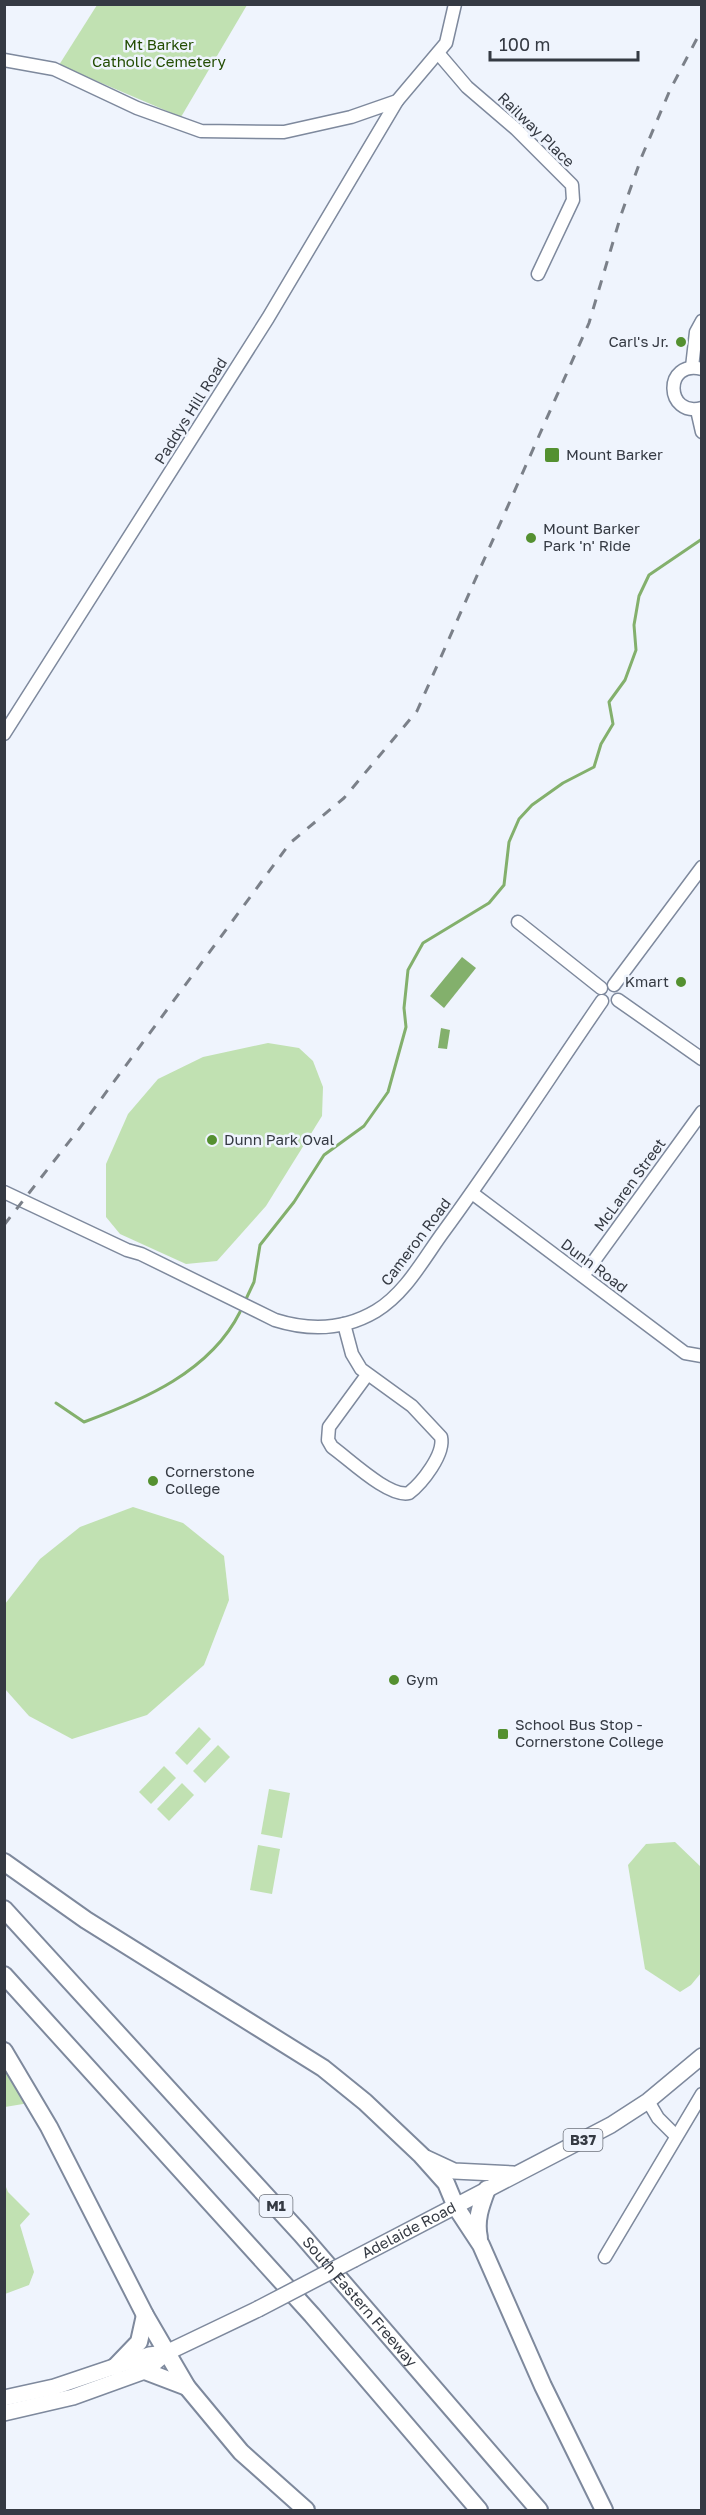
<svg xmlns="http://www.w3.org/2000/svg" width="706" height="2515" font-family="'Golos Text',sans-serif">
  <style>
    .green { fill: #c1e1b2 }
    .water { fill: #83b06c }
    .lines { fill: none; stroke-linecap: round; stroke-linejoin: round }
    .stream { stroke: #83b06c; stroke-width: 3 }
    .minor-casing { stroke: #7e899d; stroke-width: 15 }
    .major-casing { stroke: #7e899d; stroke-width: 18 }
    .highway-casing { stroke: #7e899d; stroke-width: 20 }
    .minor { stroke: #fff; stroke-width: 12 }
    .major { stroke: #fff; stroke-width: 15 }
    .highway { stroke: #fff; stroke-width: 16 }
    .rail { stroke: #7b8089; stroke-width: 3; stroke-dasharray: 10 10; stroke-linecap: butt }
    .major-bridge-casing { stroke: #7e899d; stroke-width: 18; stroke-linecap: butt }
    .major-bridge { stroke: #fff; stroke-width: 15 }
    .poi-dot { fill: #549030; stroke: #eff4fd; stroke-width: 2 }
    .labels { text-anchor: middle; stroke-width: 5; stroke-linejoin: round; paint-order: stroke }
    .shield { fill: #eff4fd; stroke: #6d727b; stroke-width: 1.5 }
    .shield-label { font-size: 14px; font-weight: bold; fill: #353a43 }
    .park-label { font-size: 15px; fill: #234d03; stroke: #eff4fd }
    .street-label { font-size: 15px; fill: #353a43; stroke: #eff4fd }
    .poi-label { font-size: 15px; fill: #353a43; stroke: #eff4fd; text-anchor: start }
  </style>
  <rect width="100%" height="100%" fill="#eff4fd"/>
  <g class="green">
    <path d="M97 5H247L181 117 59 65Z"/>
    <path d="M268 1043 299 1048 313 1061 323 1087 322 1116 266 1206 217 1261 186 1264 120 1234 106 1217V1164L128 1114 158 1079 203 1057Z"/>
    <path d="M133 1507 183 1523 224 1556 229 1600 204 1665 147 1715 72 1739 29 1716 5 1689V1604L40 1559 80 1527Z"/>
    <path d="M199 1727 211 1739 187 1765 175 1753Z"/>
    <path d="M218 1745 230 1757 205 1783 193 1771Z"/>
    <path d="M164 1766 176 1778 151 1804 139 1792Z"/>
    <path d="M182 1783 194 1795 169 1821 157 1809Z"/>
    <path d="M269 1789 290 1793 282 1838 261 1834Z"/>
    <path d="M675 1842 702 1868 701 1973 691 1985 680 1992 645 1969 628 1865 646 1844Z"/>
    <path d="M258 1845 280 1849 272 1894 250 1890Z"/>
    <path d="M4 2051 35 2102 5 2107Z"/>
    <path d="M4 2182 8 2192 30 2214 20 2225 34 2272 29 2285 5 2294Z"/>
  </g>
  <g class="water">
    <path d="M462 957 476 968 444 1008 430 996Z"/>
    <path d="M441 1028 450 1030 447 1049 438 1048Z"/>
  </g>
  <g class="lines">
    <g class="stream">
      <path d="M246 1299 254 1282 260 1245 294 1202 324 1155 364 1126 388 1092 406 1027 404 1008 408 970 423 943 489 903 504 885 509 842 519 819 532 805 563 783 594 767 601 744 613 724 609 702 625 680 636 650 634 625 639 596 649 575 702 539"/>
      <path d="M56 1403 84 1422C143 1400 210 1372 240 1312"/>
    </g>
    <defs>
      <g id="minor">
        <path d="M438 53 467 87 516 129 572 185 573 200 538 274"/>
        <path d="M4 60 54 69 137 108 201 131 284 132 351 117 397 101 446 43 455 4"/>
        <path d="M692 367 696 332 702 321"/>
        <path d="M702 369C663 359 665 418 702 408"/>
        <path d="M697 410 702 432"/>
        <path d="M4 734 268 318 397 101"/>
        <path d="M518 922 601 988"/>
        <path d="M614 985 702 867"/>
        <path d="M618 1000 702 1059"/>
        <path d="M4 1192 127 1250 141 1254 275 1320C310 1331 344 1330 376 1311 406 1293 424 1258 444 1231 499 1156 549 1078 602 1001"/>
        <path d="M472 1193 685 1353 702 1356"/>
        <path d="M583 1276 702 1112"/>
        <path d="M344 1324 352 1354 361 1369 412 1406 441 1437C445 1454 422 1483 409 1493 389 1498 349 1459 332 1447L328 1440 329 1427 367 1375"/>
        <path d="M648 2101 658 2118 676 2136"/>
        <path d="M605 2257 702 2094"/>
      </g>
      <g id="major">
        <path d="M426 2158 454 2171 513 2174"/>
        <path id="s1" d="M354 2259 611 2125 648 2101 702 2056"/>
        <path d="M4 2398 54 2387 149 2355 166 2353"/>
        <path d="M4 2413 73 2397 145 2371 166 2353 258 2309"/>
      </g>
      <g id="highway">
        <path d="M4 1862 86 1920 323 2068 365 2102 421 2155 446 2183 456 2207 481 2245 543 2386 604 2510"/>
        <path id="s2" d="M4 1909 301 2234 539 2510"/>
        <path d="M4 1975 312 2315 479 2510"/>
        <path d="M4 2051 49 2127 145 2315 187 2387 241 2452 306 2510"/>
        <path d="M479 2238C475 2220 481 2205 487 2189"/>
        <path d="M115 2367 139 2342 145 2315"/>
        <path d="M145 2371 187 2387"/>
      </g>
    </defs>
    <use href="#minor" class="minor-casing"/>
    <use href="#major" class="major-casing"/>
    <use href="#highway" class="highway-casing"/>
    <use href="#minor" class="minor"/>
    <use href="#major" class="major"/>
    <use href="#highway" class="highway"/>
    <path class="rail" d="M4 1225 79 1129 290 843 344 798 417 711 589 323 621 215 642 156 670 90 702 29"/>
    <defs>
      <path id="major-bridge" d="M258 2309 354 2259"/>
    </defs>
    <use href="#major-bridge" class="major-bridge-casing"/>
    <use href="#major-bridge" class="major-bridge"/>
  </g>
  <g class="poi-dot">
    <circle cx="681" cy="342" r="6"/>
    <rect x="544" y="447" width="16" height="16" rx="3"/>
    <circle cx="531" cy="538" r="6"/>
    <circle cx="681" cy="982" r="6"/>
    <circle cx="212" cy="1140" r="6"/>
    <circle cx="153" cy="1481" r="6"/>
    <circle cx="394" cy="1680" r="6"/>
    <rect x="497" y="1728" width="12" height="12" rx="3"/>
  </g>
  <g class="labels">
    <g class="shield">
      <rect x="563.5" y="2129" width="39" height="22" rx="4.5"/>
      <rect x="259.5" y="2195" width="33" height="22" rx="4.5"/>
    </g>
    <g class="shield-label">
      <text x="583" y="2145">B37</text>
      <text x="276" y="2211">M1</text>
    </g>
    <g class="park-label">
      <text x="159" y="50">Mt Barker<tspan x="159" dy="17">Catholic Cemetery</tspan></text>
    </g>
    <g class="street-label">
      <text transform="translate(536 130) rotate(44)" y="5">Railway Place</text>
      <text transform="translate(191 411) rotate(-58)" y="5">Paddys Hill Road</text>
      <text transform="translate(630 1185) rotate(-54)" y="5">McLaren Street</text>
      <text transform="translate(416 1242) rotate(-53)" y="5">Cameron Road</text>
      <text transform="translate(594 1266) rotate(37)" y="5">Dunn Road</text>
      <text dy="5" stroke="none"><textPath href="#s1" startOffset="62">Adelaide Road</textPath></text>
      <text dy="5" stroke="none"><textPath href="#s2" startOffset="530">South Eastern Freeway</textPath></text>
    </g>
    <g class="poi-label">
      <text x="669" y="347" text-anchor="end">Carl's Jr.</text>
      <text x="566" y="460">Mount Barker</text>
      <text x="543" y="534">Mount Barker<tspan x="543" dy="17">Park 'n' Ride</tspan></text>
      <text x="669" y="987" text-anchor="end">Kmart</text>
      <text x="224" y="1145">Dunn Park Oval</text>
      <text x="165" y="1477">Cornerstone<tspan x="165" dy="17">College</tspan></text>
      <text x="406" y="1685">Gym</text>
      <text x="515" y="1730">School Bus Stop -<tspan x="515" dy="17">Cornerstone College</tspan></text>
    </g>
  </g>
  <rect width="706" height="2515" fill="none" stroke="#353a43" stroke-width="12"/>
  <path d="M490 51v9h148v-9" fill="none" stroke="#353a43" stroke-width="3"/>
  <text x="499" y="51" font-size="18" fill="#353a43" stroke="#eff4fd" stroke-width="4.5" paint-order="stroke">100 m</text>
</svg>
